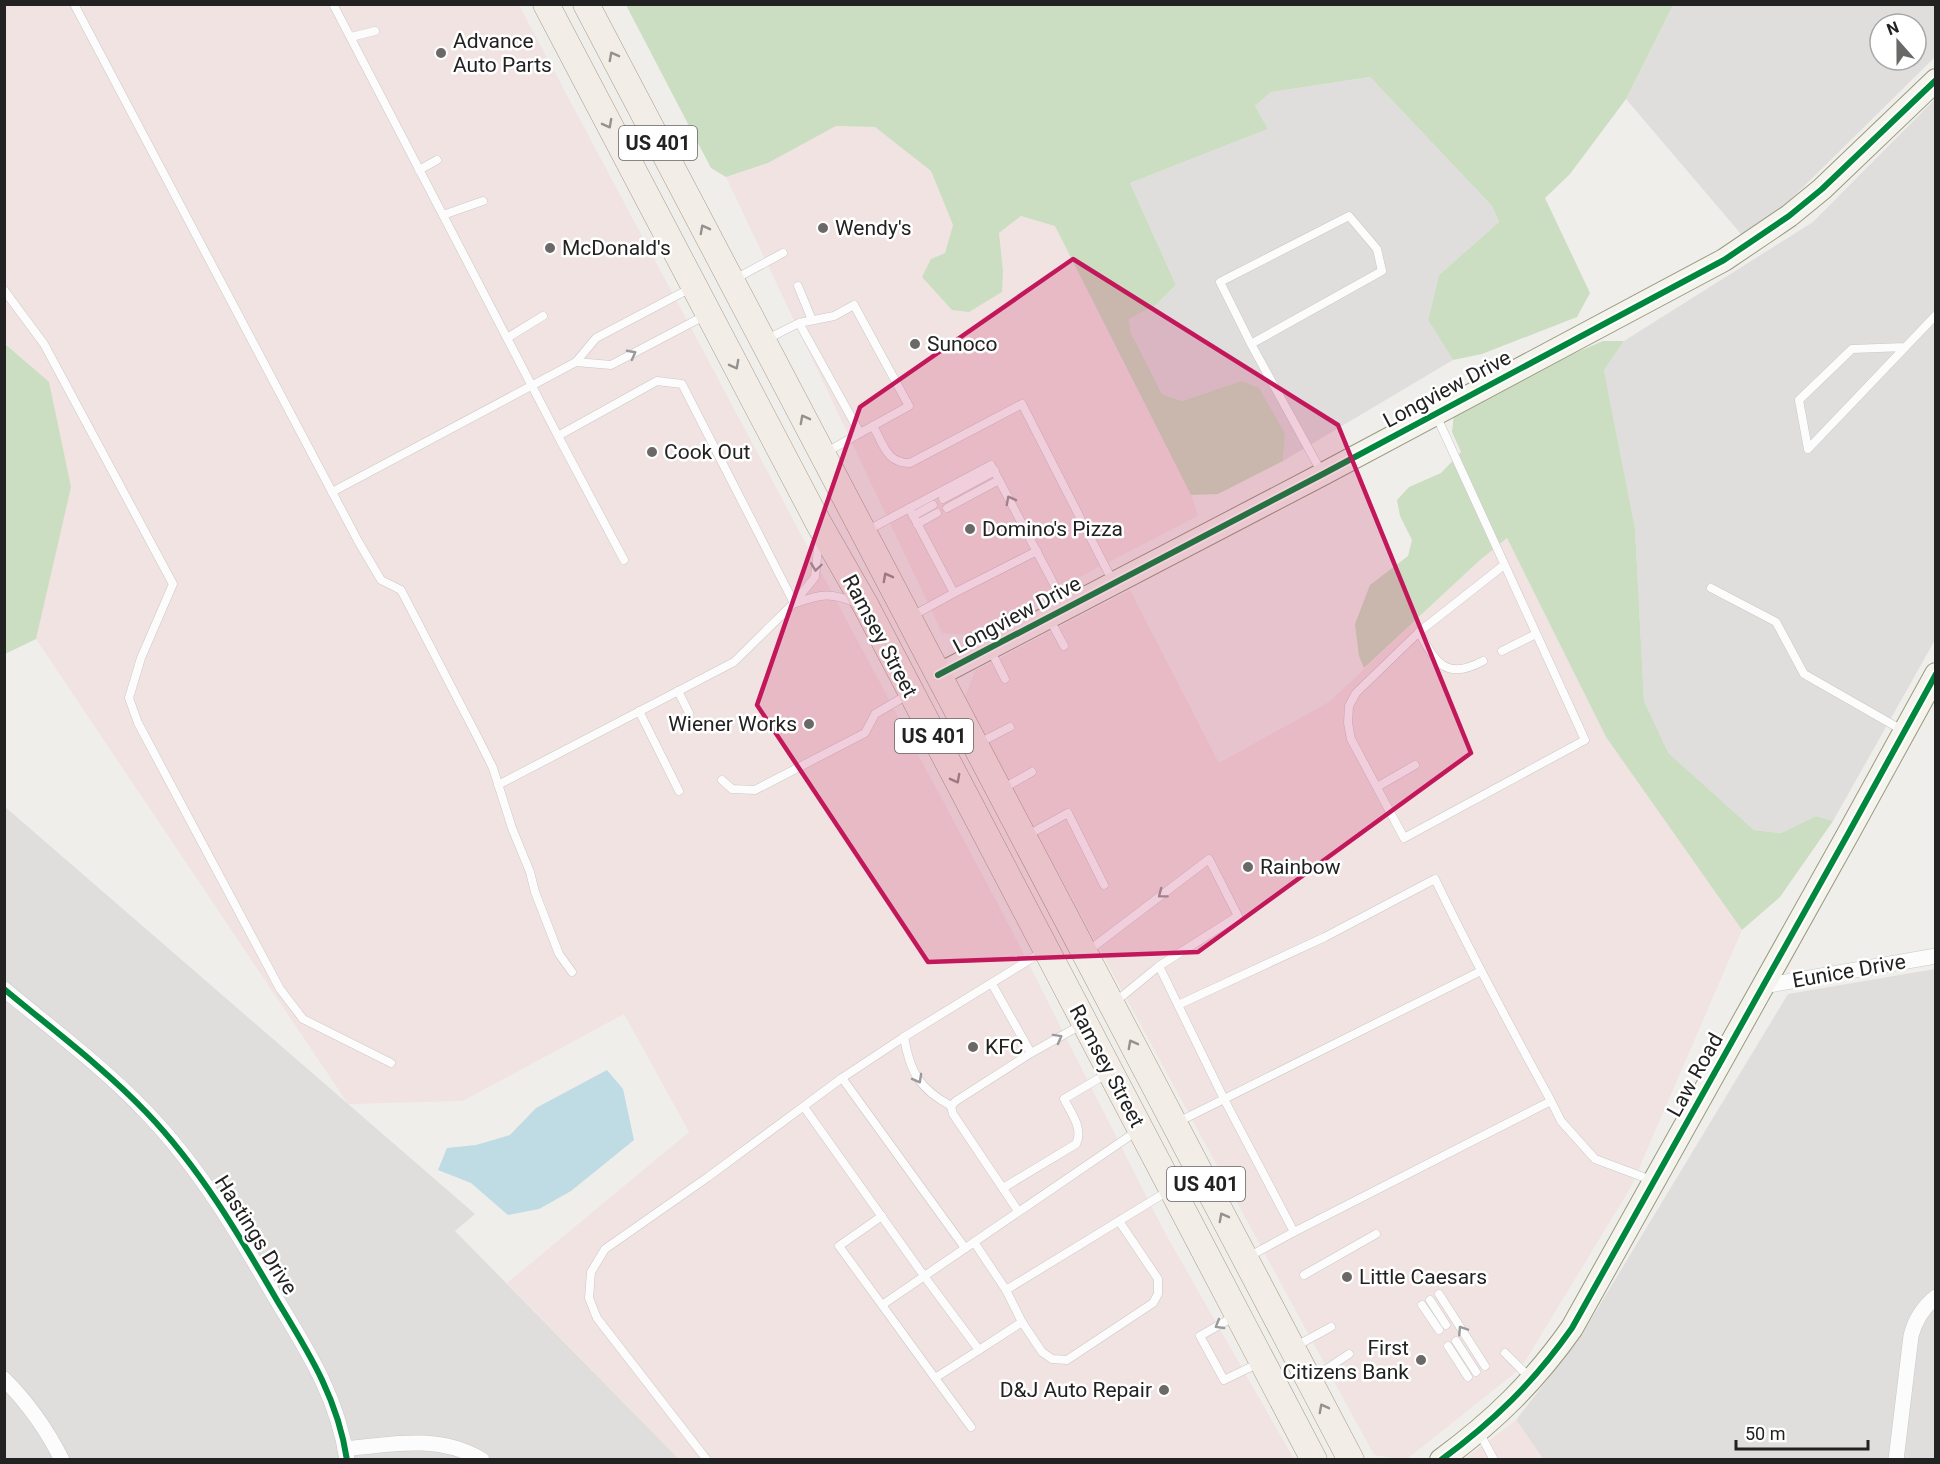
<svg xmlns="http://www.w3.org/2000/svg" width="1940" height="1464" font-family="Roboto,sans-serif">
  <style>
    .residential { fill: #dfdedc; fill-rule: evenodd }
    .commercial { fill: #f1e3e1 }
    .forest { fill: #cbdec1 }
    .water { fill: #bfdbe3 }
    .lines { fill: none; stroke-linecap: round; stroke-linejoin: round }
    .lane-casing { stroke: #c9c8c7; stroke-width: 9 }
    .street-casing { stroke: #c9c8c7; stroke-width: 16 }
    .secondary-casing { stroke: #999a82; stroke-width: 24 }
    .primary-casing { stroke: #a79c86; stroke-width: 27 }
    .lane { stroke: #fdfcfc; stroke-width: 8 }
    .street { stroke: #fdfcfc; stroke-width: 15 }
    .secondary { stroke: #f4f4ed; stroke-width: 22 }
    .primary { stroke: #f3ede7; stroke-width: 26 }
    .cycleway-casing { stroke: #fff; stroke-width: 10 }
    .cycleway { stroke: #00873e; stroke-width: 6 }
    .oneway { stroke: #95928e }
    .oneway2 { stroke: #9a9a9a }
    .marked { fill: #c2185b; fill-opacity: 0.2; stroke: #c2185b; stroke-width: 4.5; stroke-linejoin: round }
    .poi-dot { fill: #6a6968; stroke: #fff; stroke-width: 2 }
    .labels { text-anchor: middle; stroke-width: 5; stroke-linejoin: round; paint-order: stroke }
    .shield { fill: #fff; stroke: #646464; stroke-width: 1.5 }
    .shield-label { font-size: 20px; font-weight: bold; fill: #222 }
    .poi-label { font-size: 21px; fill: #222; stroke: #fff; text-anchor: start }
    .street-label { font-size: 21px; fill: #222; stroke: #fff }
  </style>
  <rect width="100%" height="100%" fill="#f0eeeb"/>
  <g class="residential">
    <path d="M1673 5H1935V57L1781 209 1741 234 1626 99ZM1880 24H1916V60H1880Z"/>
    <path d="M1370 77 1492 206 1499 222 1439 275 1428 320 1453 360 1283 461 1285 434 1241 381 1182 401 1162 394 1131 333 1129 319 1156 305 1176 285 1130 183 1268 129 1255 106 1271 92Z"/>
    <path d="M1935 99V640L1833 821 1816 816 1781 833 1754 830 1667 753 1644 701 1635 528 1604 370 1624 341 1813 222Z"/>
    <path d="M4 806 475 1214 455 1231 679 1459H5Z"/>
    <path d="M1935 969V1459H1543L1516 1420 1581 1336 1788 994Z"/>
  </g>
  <g class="commercial">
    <path d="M5 5H519L1008 923 1164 1231 1294 1459H679L507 1283 689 1132 624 1014 463 1101 348 1104 36 639 49 576V383L5 343Z"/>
    <path d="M836 126 875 127 931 171 953 225 945 253 931 259 1003 271 999 233 1021 216 1055 225 1191 495 1198 516 967 635 942 633 726 177 768 163Z"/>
    <path d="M1507 538 1606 737 1742 930 1631 1187 1521 1368 1407 1459H1399L1374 1455 964 699 975 671 1130 590 1219 763 1329 702 1480 560Z"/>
    <path d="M1516 1420 1543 1459 1463 1460Z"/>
  </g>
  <g class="forest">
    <path d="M626 5H1673L1626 99 1570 174 1545 198 1590 293 1577 317 1482 354 1453 360 1428 320 1439 275 1499 222 1492 206 1370 77 1271 92 1255 106 1268 129 1130 183 1176 285 1156 305 1129 319 1131 333 1162 394 1182 401 1241 381 1259 388 1285 434 1283 461 1218 494 1191 495 1055 226 1021 216 999 233 1003 271 1002 292 969 312 952 310 922 277 931 259 945 253 953 225 931 171 875 127 836 126 768 163 726 177 711 168Z"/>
    <path d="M1603 341H1624L1604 370 1635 528 1644 701 1668 753 1754 830 1781 833 1816 816 1833 821 1780 897 1742 930 1606 737 1507 538 1480 560 1364 668 1359 656 1355 624 1370 585 1408 556 1412 540 1400 516 1397 500 1409 487 1441 473 1461 452 1452 432 1454 413 1575 353Z"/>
    <path d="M4 343 49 382 71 487 36 639 5 654Z"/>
  </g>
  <path class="water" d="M607 1070 623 1089 634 1140 571 1191 539 1209 508 1215 471 1183 438 1170 447 1148 476 1145 510 1135 536 1108Z"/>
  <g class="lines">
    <defs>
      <g id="lane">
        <path d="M74 4 358 541 381 580 401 590 479 740 493 768 512 828 530 872 535 892 559 954 572 972"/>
        <path d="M333 4 558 436 657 381 682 384 794 603"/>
        <path d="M351 37 375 31"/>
        <path d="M419 170 437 160"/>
        <path d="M443 215 483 201"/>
        <path d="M735 279 783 253"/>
        <path d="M798 286 812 320"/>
        <path d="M4 290 44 344 173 584 141 658 129 698 138 723 280 989 303 1019 391 1063"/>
        <path d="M507 338 543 316"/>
        <path d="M765 340 799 323 834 316 854 305 909 406 860 433 799 323"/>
        <path d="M1251 344 1220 282 1349 216 1377 249 1382 271 1251 344 1322 473"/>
        <path d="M1905 347 1852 349 1799 400 1808 449 1936 315"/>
        <path d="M576 362 611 365 706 315"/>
        <path d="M1436 415 1585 740 1404 838 1351 739 1348 723 1349 706 1356 693 1419 632 1504 565"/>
        <path d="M873 426C884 445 886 463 910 463L1022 404 1112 580"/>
        <path d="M558 436 624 560"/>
        <path d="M827 452 860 433"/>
        <path d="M332 492 576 362 596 338 691 288"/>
        <path d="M943 499 995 471"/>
        <path d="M909 508 954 593 1037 551"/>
        <path d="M947 508 999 480"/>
        <path d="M913 516 933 505"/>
        <path d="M917 524 937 513"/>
        <path d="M868 530 991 465 1066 607"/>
        <path d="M1711 588 1776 622 1804 674 1902 730"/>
        <path d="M796 603C821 594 831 592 856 603"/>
        <path d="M912 616 954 593"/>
        <path d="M1049 618 1064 646"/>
        <path d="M1419 632C1436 663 1446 681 1483 661"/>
        <path d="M991 651 1005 679"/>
        <path d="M1502 651 1536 634"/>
        <path d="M678 691 689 713"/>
        <path d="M639 711 679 791"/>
        <path d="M979 743 1010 727"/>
        <path d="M722 780 732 789 755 790 865 733 875 714 909 694"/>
        <path d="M498 785 734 662 794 603 815 577 819 539"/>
        <path d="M1377 787 1415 765"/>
        <path d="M1002 789 1032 772"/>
        <path d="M1026 836 1068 813 1104 885"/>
        <path d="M1088 951 1209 859 1238 916 1159 966 1115 1002"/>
        <path d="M1159 966 1178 1005"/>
        <path d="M992 984 1031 1053"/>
        <path d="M904 1037C910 1073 920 1089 951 1106"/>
        <path d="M842 1078 965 1248"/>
        <path d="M1551 1101 1294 1232 1224 1099 1178 1005 1325 937 1435 879C1471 954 1511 1028 1551 1101L1561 1121 1595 1159 1651 1180"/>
        <path d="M804 1107 924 1276 979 1350 935 1378 882 1305C967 1247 1052 1189 1137 1131"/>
        <path d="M1178 1122 1481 971"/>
        <path d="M1003 1188 1076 1144C1084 1129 1071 1113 1064 1099L1108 1073"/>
        <path d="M1018 1211 953 1114 951 1106 956 1101 1031 1053 1081 1025"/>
        <path d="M882 1216 839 1246 882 1305"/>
        <path d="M974 1242 1006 1290 1022 1322 1042 1352 1052 1359 1067 1360 1153 1303 1158 1294V1279L1119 1221"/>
        <path d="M1248 1257 1294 1232"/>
        <path d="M1304 1275 1376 1234"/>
        <path d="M1006 1290 1168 1191"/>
        <path d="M1439 1294 1485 1366"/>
        <path d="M1430 1300 1446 1325"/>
        <path d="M1422 1305 1439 1330"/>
        <path d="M1235 1316 1200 1336 1224 1380 1259 1363"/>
        <path d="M1456 1341 1476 1372"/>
        <path d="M1296 1346 1331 1327"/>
        <path d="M1448 1346 1468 1377"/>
        <path d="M979 1350 1022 1322"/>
        <path d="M1505 1353 1529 1377"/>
        <path d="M935 1378 971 1427"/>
        <path d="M1313 1378 1349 1354"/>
        <path d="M1479 1432 1494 1460"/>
        <path d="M707 1460 597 1318 589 1298 591 1272 605 1249 708 1177 842 1078 904 1037 1042 952"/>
      </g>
      <g id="street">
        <path d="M1763 986 1936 956"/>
        <path d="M4 989C52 1029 103 1067 146 1112 200 1168 239 1235 278 1302 309 1353 338 1399 347 1460"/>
        <path d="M4 1379C29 1404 46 1428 62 1460"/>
        <path d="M345 1449C391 1444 440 1434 482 1460"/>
        <path d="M1896 1460 1911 1336C1915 1320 1922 1308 1936 1297"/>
      </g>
      <g id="secondary">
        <path d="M938 675 1323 474 1724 260 1789 216 1822 189 1936 80"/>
        <path d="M1441 1460C1494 1421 1534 1382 1572 1328L1848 834 1936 674"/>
      </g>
      <g id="primary">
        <path d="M546 4 819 524 866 606 1314 1460"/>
        <path d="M586 4 1351 1460"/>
      </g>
    </defs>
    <use href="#lane" class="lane-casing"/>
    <use href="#street" class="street-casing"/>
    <use href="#secondary" class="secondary-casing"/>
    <use href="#primary" class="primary-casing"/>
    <use href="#lane" class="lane"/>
    <use href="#street" class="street"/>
    <use href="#secondary" class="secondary"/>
    <use href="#primary" class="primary"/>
    <defs>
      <g id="cycleway">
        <path d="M938 675 1323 474 1724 260 1789 216 1822 189 1936 80"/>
        <path d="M4 989C52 1029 103 1067 146 1112 200 1168 239 1235 278 1302 309 1353 338 1399 347 1460"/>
        <path d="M1441 1460C1494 1421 1534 1382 1572 1328L1848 834 1936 674"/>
      </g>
    </defs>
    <use href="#cycleway" class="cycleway-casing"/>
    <use href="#cycleway" class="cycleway"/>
  </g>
  <defs><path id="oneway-chevron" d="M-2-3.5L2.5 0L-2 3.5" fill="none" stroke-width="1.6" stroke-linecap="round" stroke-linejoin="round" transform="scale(1.5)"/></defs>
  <g class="oneway">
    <use href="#oneway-chevron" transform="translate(613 56) rotate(-118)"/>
    <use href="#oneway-chevron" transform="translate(608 124) rotate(62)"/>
    <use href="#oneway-chevron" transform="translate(704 229) rotate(-118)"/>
    <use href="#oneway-chevron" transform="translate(735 365) rotate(62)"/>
    <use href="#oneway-chevron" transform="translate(804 419) rotate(-118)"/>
    <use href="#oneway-chevron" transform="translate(887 577) rotate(-118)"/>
    <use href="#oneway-chevron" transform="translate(956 779) rotate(62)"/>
    <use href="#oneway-chevron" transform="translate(1132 1044) rotate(-118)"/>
    <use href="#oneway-chevron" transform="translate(1223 1217) rotate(-118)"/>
    <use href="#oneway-chevron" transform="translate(1323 1408) rotate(-118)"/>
  </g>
  <g class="oneway2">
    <use href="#oneway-chevron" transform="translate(632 354) rotate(-28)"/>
    <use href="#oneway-chevron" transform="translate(1010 500) rotate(-118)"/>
    <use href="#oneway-chevron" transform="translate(816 567) rotate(98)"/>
    <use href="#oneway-chevron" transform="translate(1162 894) rotate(143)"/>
    <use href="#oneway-chevron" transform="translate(1058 1038) rotate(-29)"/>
    <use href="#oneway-chevron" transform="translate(918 1079) rotate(61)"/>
    <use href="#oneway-chevron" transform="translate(1219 1325) rotate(150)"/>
    <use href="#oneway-chevron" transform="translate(1462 1330) rotate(-123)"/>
  </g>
  <path class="marked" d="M1073 259 1338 425 1471 753 1198 952 928 962 757 705 860 407Z"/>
  <g class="poi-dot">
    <circle cx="441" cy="53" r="6"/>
    <circle cx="823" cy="228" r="6"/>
    <circle cx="550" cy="248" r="6"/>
    <circle cx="915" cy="344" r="6"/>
    <circle cx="652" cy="452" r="6"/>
    <circle cx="970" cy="529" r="6"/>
    <circle cx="809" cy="724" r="6"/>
    <circle cx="1248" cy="867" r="6"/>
    <circle cx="973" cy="1047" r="6"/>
    <circle cx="1347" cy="1277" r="6"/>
    <circle cx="1421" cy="1360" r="6"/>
    <circle cx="1164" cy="1390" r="6"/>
  </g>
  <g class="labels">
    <g class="shield">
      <rect x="619" y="126" width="78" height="34" rx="4.5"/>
      <rect x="895" y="719" width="78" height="34" rx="4.5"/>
      <rect x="1167" y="1167" width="78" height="34" rx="4.5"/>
    </g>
    <g class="shield-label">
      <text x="658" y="150">US 401</text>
      <text x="934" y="743">US 401</text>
      <text x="1206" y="1191">US 401</text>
    </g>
    <g class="poi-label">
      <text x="453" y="48">Advance<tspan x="453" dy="24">Auto Parts</tspan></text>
      <text x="835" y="235">Wendy's</text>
      <text x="562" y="255">McDonald's</text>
      <text x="927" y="351">Sunoco</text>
      <text x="664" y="459">Cook Out</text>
      <text x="982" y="536">Domino's Pizza</text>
      <text x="797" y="731" text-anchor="end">Wiener Works</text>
      <text x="1260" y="874">Rainbow</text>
      <text x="985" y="1054">KFC</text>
      <text x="1359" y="1284">Little Caesars</text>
      <text x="1409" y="1355" text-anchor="end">First<tspan x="1409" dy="24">Citizens Bank</tspan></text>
      <text x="1152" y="1397" text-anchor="end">D&amp;J Auto Repair</text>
    </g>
    <g class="street-label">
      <text transform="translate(1447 389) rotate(-28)" y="7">Longview Drive</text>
      <text transform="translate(1017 615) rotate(-28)" y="7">Longview Drive</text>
      <text transform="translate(880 636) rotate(62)" y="7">Ramsey Street</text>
      <text transform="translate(1849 971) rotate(-10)" y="7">Eunice Drive</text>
      <text transform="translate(1107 1066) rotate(62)" y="7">Ramsey Street</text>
      <text transform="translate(1695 1075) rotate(-61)" y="7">Law Road</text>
      <text transform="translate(256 1235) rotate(58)" y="7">Hastings Drive</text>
    </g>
  </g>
  <rect width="1940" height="1464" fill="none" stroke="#222222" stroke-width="12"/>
  <g transform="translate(1898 42) rotate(339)"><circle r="28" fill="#ffffff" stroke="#a7a7a7" stroke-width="1.5"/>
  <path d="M0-4.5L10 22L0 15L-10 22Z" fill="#6a6968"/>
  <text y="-9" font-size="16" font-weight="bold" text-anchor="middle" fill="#222222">N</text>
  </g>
  <path d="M1736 1440v9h132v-9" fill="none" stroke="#222222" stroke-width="3"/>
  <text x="1745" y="1440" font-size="18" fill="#222222" stroke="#ffffff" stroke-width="4.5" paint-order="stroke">50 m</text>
</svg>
